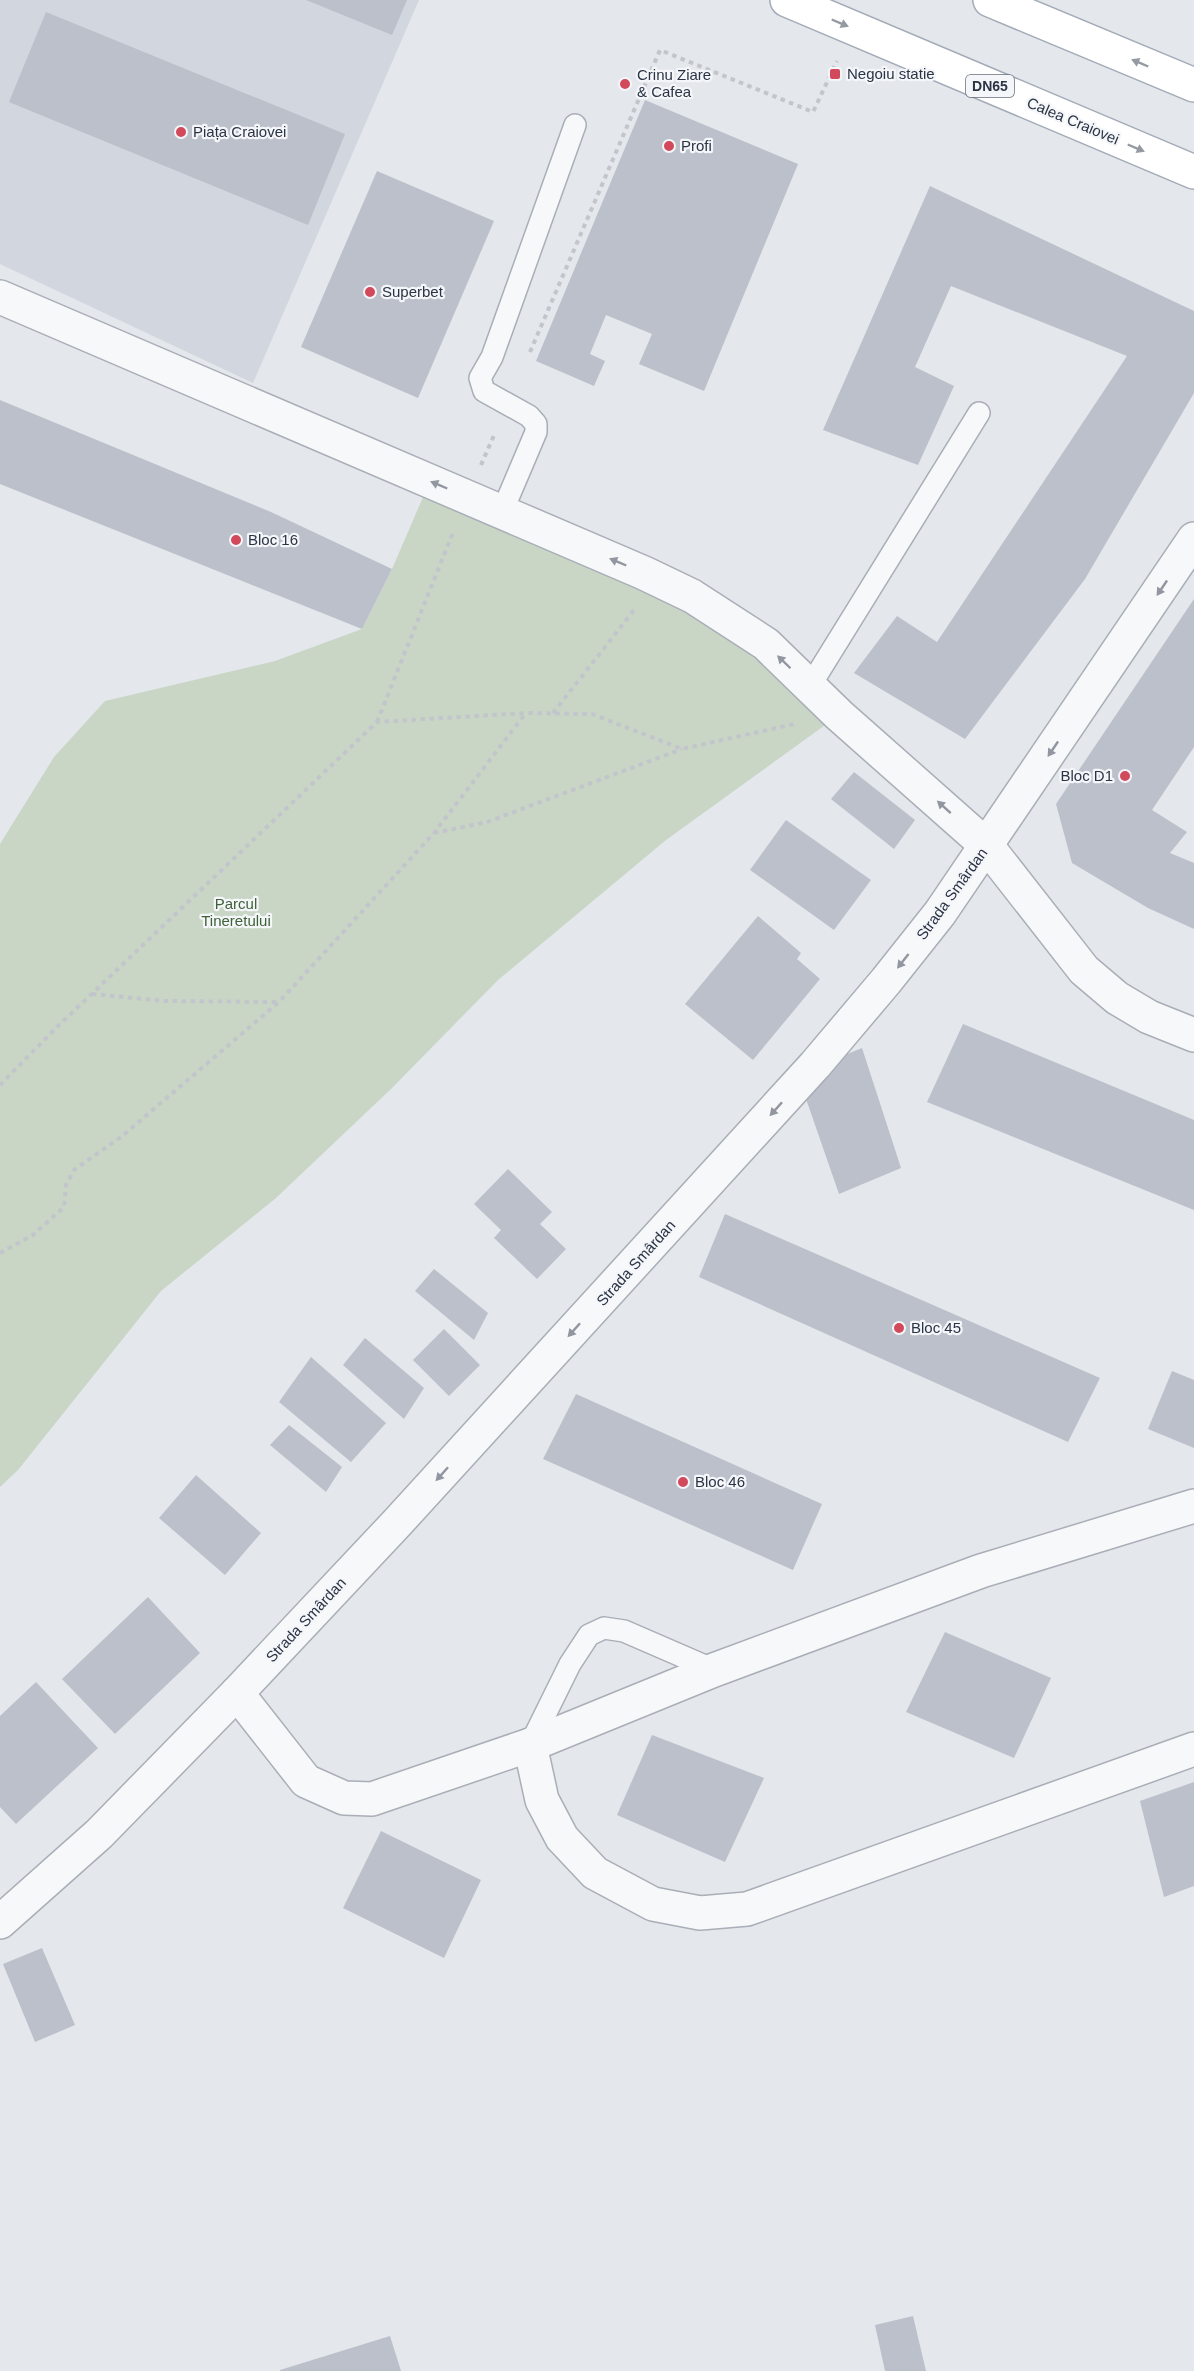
<svg xmlns="http://www.w3.org/2000/svg" width="1194" height="2371" font-family="Arial,sans-serif">
  <style>
    .built { fill: #d2d6de }
    .green { fill: #c9d6c5 }
    .building { fill: #bbc0ca }
    .lines { fill: none; stroke-linecap: round; stroke-linejoin: round }
    .lane-casing { stroke: #a9aeb7; stroke-width: 24 }
    .street-casing { stroke: #a9aeb7; stroke-width: 36 }
    .primary-casing { stroke: #a3abb8; stroke-width: 36 }
    .path { stroke: #c2c5cb; stroke-width: 4; stroke-dasharray: 4.5 4.5; stroke-linecap: butt }
    .lane { stroke: #f7f8fa; stroke-width: 21 }
    .street { stroke: #f7f8fa; stroke-width: 33 }
    .primary { stroke: #fff; stroke-width: 33 }
    .oneway { fill: #959aa2 }
    .oneway2 { fill: #9196a0 }
    .poi-dot { fill: #d1495b; stroke: #f4f6f9; stroke-width: 2 }
    .labels { text-anchor: middle; stroke-width: 4.5; stroke-linejoin: round; paint-order: stroke }
    .shield { fill: #f4f6f9; stroke: #676e7b; stroke-width: 1.5 }
    .shield-label { font-size: 14px; font-weight: bold; fill: #2b3445 }
    .poi-label { font-size: 15px; fill: #2b3445; stroke: #f4f6f9; text-anchor: start }
    .street-label { font-size: 15px; fill: #2b3445; stroke: #f4f6f9 }
    .park-label { font-size: 15px; fill: #3f6138; stroke: #f4f6f9 }
  </style>
  <rect width="100%" height="100%" fill="#e4e7ec"/>
  <path class="built" d="M0 0H419L253 383 0 264Z"/>
  <path class="green" d="M430 481 644 573 839 715 666 840 498 980 392 1088 276 1198 161 1291 18 1470 0 1487V844L54 757 105 701 275 661 362 629 392 569Z"/>
  <g class="building">
    <path d="M306 0H407L392 35Z"/>
    <path d="M46 12 345 134 308 225 9 102Z"/>
    <path d="M645 100 798 164 704 391 639 364 652 334 606 315 590 354 605 361 594 386 536 361Z"/>
    <path d="M377 171 494 221 418 398 301 347Z"/>
    <path d="M930 186 1194 311V393L1085 579 965 739 854 673 897 616 937 642 1127 356 951 286 915 367 954 386 918 465 823 430Z"/>
    <path d="M0 400 271 512 392 569 362 629 0 484Z"/>
    <path d="M1194 599V747L1152 810 1187 832 1170 853 1194 863V929L1148 908 1072 863 1056 804Z"/>
    <path d="M854 772 915 820 894 849 831 799Z"/>
    <path d="M786 820 871 880 834 930 750 870Z"/>
    <path d="M758 916 801 953 797 959 820 979 753 1060 685 1004Z"/>
    <path d="M963 1024 1194 1120V1210L927 1102Z"/>
    <path d="M862 1048 901 1168 839 1194 805 1096 835 1059Z"/>
    <path d="M508 1169 552 1212 540 1224 566 1249 537 1279 494 1238 501 1230 474 1204Z"/>
    <path d="M725 1214 1100 1378 1068 1442 699 1277Z"/>
    <path d="M434 1269 488 1313 474 1340 415 1291Z"/>
    <path d="M444 1329 480 1365 449 1396 413 1360Z"/>
    <path d="M365 1338 424 1388 404 1419 343 1365Z"/>
    <path d="M311 1357 386 1423 351 1462 279 1402Z"/>
    <path d="M1172 1371 1194 1380V1448L1148 1429Z"/>
    <path d="M576 1394 822 1504 793 1570 543 1459Z"/>
    <path d="M289 1425 342 1467 326 1492 270 1445Z"/>
    <path d="M196 1475 261 1533 225 1575 159 1518Z"/>
    <path d="M148 1597 200 1653 115 1734 62 1679Z"/>
    <path d="M945 1632 1051 1678 1014 1758 906 1712Z"/>
    <path d="M36 1682 98 1748 16 1824 0 1807V1716Z"/>
    <path d="M652 1735 764 1778 725 1862 617 1815Z"/>
    <path d="M1194 1782V1886L1164 1897 1140 1801Z"/>
    <path d="M381 1831 481 1880 444 1958 343 1908Z"/>
    <path d="M42 1948 75 2025 35 2042 3 1964Z"/>
    <path d="M913 2316 926 2371H885L875 2325Z"/>
    <path d="M390 2336 401 2371H280V2370Z"/>
  </g>
  <g class="lines">
    <defs>
      <g id="lane">
        <path d="M502 512 536 432V424L529 416 484 391 480 378 492 357 575 125"/>
        <path d="M810 686 979 413"/>
        <path d="M530 1745 570 1664 589 1635 604 1628 624 1631 714 1670"/>
      </g>
      <g id="street">
        <path d="M0 297 644 573 692 596 766 644 839 715 987 846 1084 970 1117 998 1149 1017 1194 1035"/>
        <path d="M237 1693 306 1781 344 1798 372 1799 530 1745 714 1670 981 1571 1194 1506"/>
        <path d="M530 1745 542 1800 562 1838 595 1873 653 1904 700 1913 747 1909 1194 1749"/>
        <path d="M0 1922 99 1834 237 1693 396 1524 815 1065 886 981 940 913 1194 539"/>
      </g>
      <g id="primary">
        <path d="M787 0 1194 172"/>
        <path d="M990 0 1194 85"/>
      </g>
    </defs>
    <use href="#lane" class="lane-casing"/>
    <use href="#street" class="street-casing"/>
    <use href="#primary" class="primary-casing"/>
    <g class="path">
      <path d="M530 352 660 50 813 112 837 61"/>
      <path d="M481 465 495 433"/>
      <path d="M553 713 635 609"/>
      <path d="M377 722 454 530"/>
      <path d="M434 833 487 822 682 749"/>
      <path d="M92 994 165 1001 279 1002"/>
      <path d="M0 1085 58 1026 377 722 526 713 592 714 682 749 794 724"/>
      <path d="M0 1253 33 1235 64 1207 66 1185 74 1170 121 1137 279 1002 434 833 525 714"/>
    </g>
    <use href="#lane" class="lane"/>
    <use href="#street" class="street"/>
    <use href="#primary" class="primary"/>
  </g>
  <defs><path id="oneway-solid" d="M-6-.8H1V-3.2L6.5 0L1 3.2V.8H-6Z" transform="scale(1.5)"/></defs>
  <g class="oneway">
    <use href="#oneway-solid" transform="translate(840 23) rotate(23)"/>
    <use href="#oneway-solid" transform="translate(1140 63) rotate(-157)"/>
    <use href="#oneway-solid" transform="translate(1136 148) rotate(23)"/>
  </g>
  <g class="oneway2">
    <use href="#oneway-solid" transform="translate(439 485) rotate(-157)"/>
    <use href="#oneway-solid" transform="translate(618 562) rotate(-157)"/>
    <use href="#oneway-solid" transform="translate(1162 588) rotate(124)"/>
    <use href="#oneway-solid" transform="translate(784 662) rotate(-136)"/>
    <use href="#oneway-solid" transform="translate(1053 749) rotate(124)"/>
    <use href="#oneway-solid" transform="translate(944 807) rotate(-138)"/>
    <use href="#oneway-solid" transform="translate(903 961) rotate(128)"/>
    <use href="#oneway-solid" transform="translate(776 1109) rotate(132)"/>
    <use href="#oneway-solid" transform="translate(574 1330) rotate(132)"/>
    <use href="#oneway-solid" transform="translate(442 1474) rotate(132)"/>
  </g>
  <g class="poi-dot">
    <rect x="829" y="68" width="12" height="12" rx="3"/>
    <circle cx="625" cy="84" r="6"/>
    <circle cx="181" cy="132" r="6"/>
    <circle cx="669" cy="146" r="6"/>
    <circle cx="370" cy="292" r="6"/>
    <circle cx="236" cy="540" r="6"/>
    <circle cx="1125" cy="776" r="6"/>
    <circle cx="899" cy="1328" r="6"/>
    <circle cx="683" cy="1482" r="6"/>
  </g>
  <g class="labels">
    <rect class="shield" x="966" y="75" width="48" height="22" rx="4.5"/>
    <g class="shield-label">
      <text x="990" y="91">DN65</text>
    </g>
    <g class="poi-label">
      <text x="847" y="79">Negoiu statie</text>
      <text x="637" y="80">Crinu Ziare<tspan x="637" dy="17">&amp; Cafea</tspan></text>
      <text x="193" y="137">Piața Craiovei</text>
      <text x="681" y="151">Profi</text>
      <text x="382" y="297">Superbet</text>
      <text x="248" y="545">Bloc 16</text>
      <text x="1113" y="781" text-anchor="end">Bloc D1</text>
      <text x="911" y="1333">Bloc 45</text>
      <text x="695" y="1487">Bloc 46</text>
    </g>
    <g class="street-label">
      <text transform="translate(1073 121) rotate(23)" y="5">Calea Craiovei</text>
      <text transform="translate(952 894) rotate(-54)" y="5">Strada Smârdan</text>
      <text transform="translate(636 1263) rotate(-48)" y="5">Strada Smârdan</text>
      <text transform="translate(306 1620) rotate(-47)" y="5">Strada Smârdan</text>
    </g>
    <g class="park-label">
      <text x="236" y="909">Parcul<tspan x="236" dy="17">Tineretului</tspan></text>
    </g>
  </g>
</svg>
